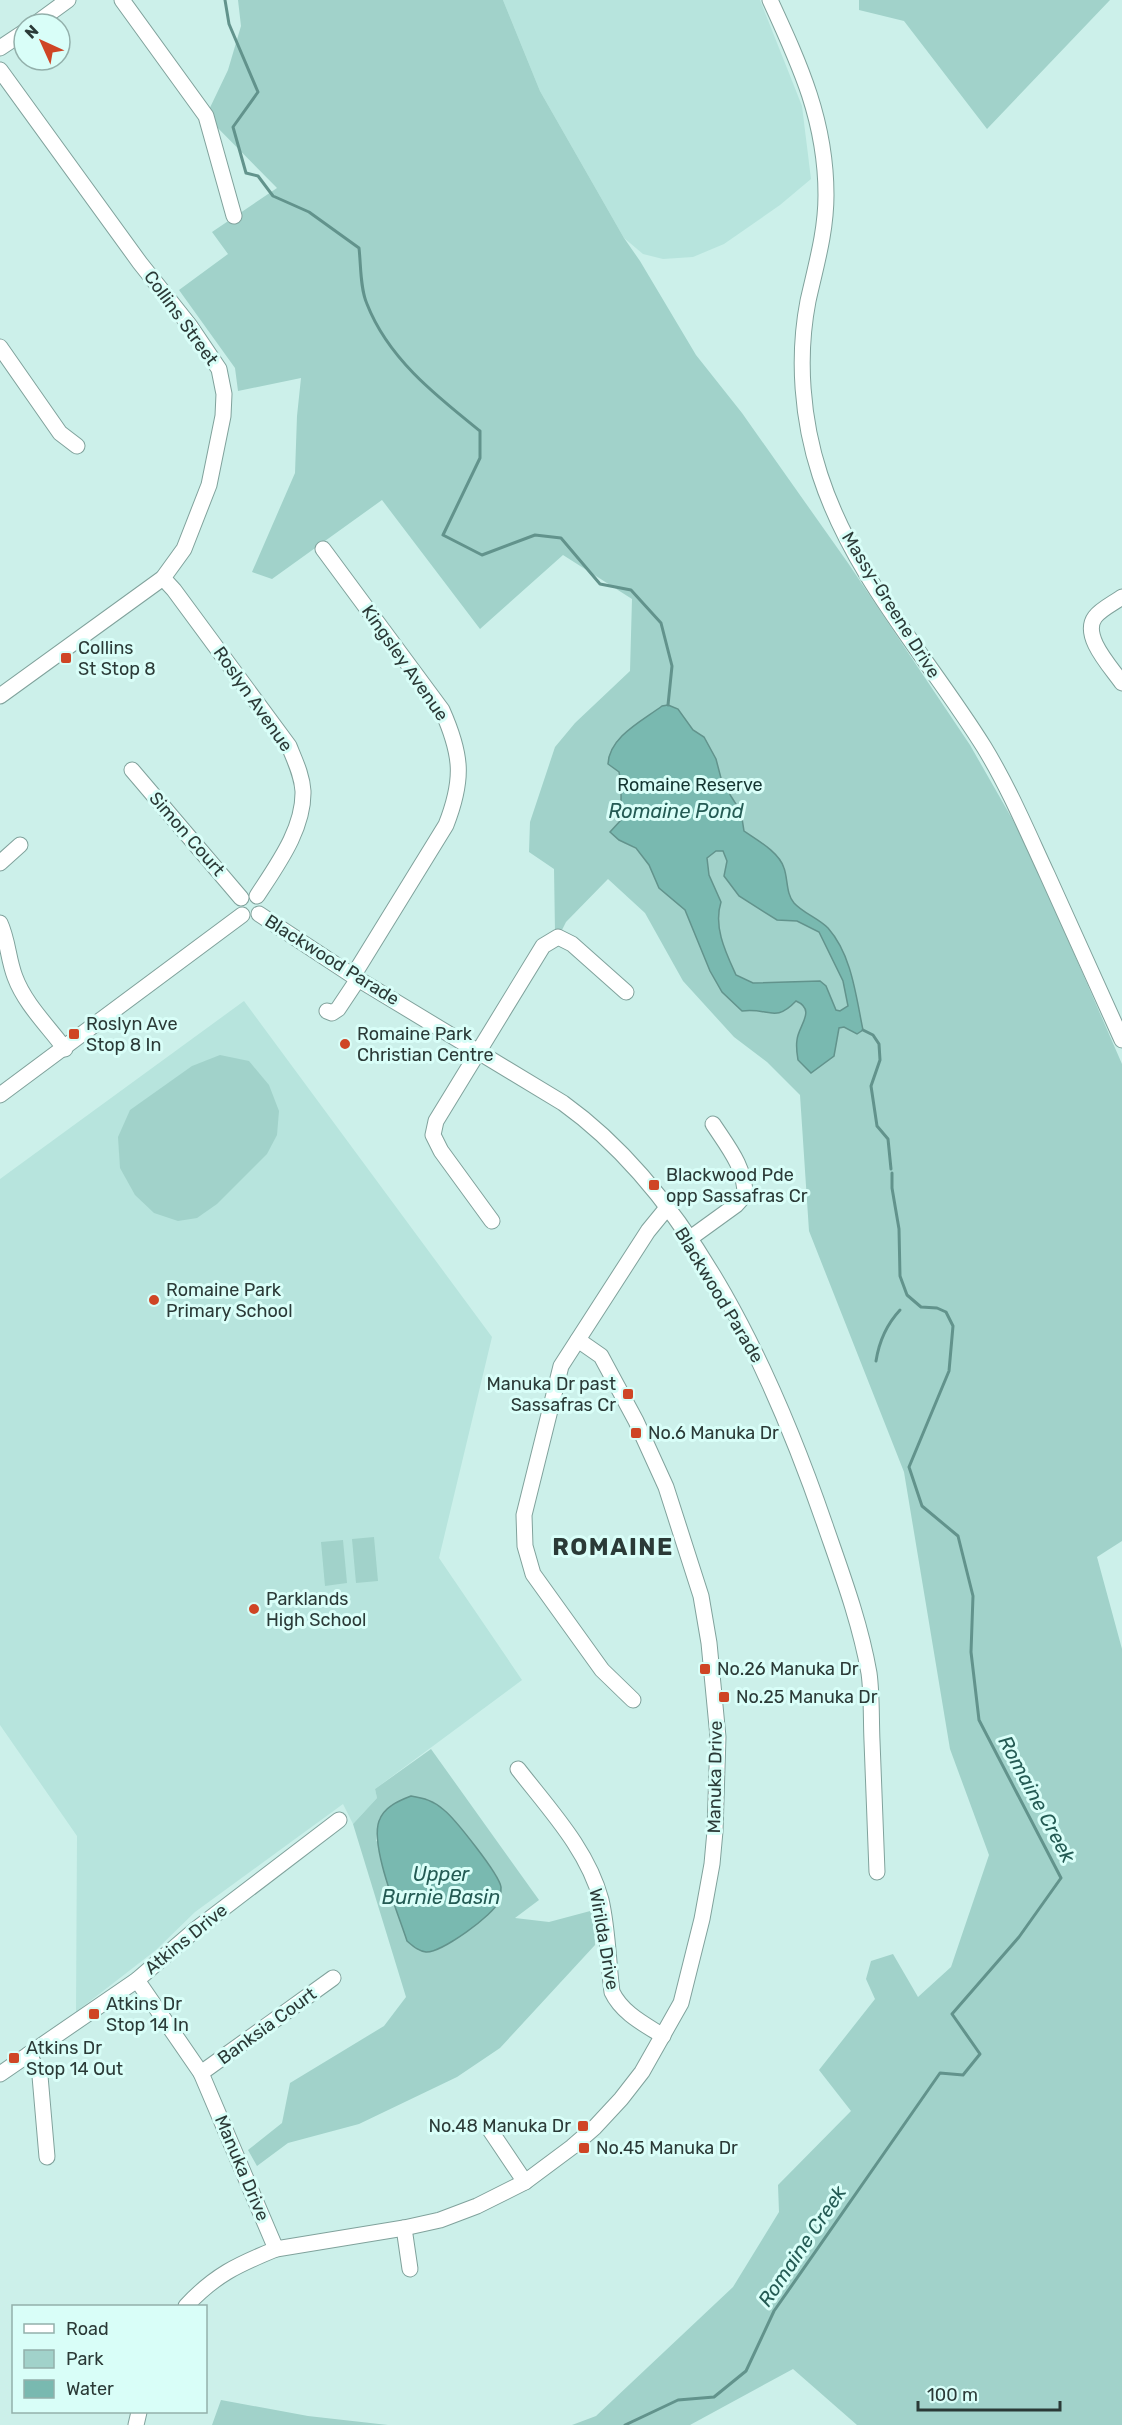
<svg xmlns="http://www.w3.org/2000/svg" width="1122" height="2425" font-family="Rubik,sans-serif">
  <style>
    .built { fill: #b7e4dd }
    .green { fill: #a1d2ca; fill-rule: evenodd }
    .water { fill: #79b9b0; stroke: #62938c; stroke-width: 1.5; fill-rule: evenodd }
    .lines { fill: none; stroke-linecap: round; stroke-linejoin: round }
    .stream { stroke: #62938c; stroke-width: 3 }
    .minor-casing { stroke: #80a29c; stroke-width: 17 }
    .minor { stroke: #fff; stroke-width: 15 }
    .poi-dot { fill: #cf4525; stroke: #d9fef8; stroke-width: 2 }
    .labels { text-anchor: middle; stroke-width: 6; stroke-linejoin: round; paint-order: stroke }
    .street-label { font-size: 18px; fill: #2b3a37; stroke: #d9fef8 }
    .poi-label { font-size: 18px; fill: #2b3a37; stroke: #d9fef8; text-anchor: start }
    .park-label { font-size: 18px; fill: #143430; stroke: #d9fef8 }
    .water-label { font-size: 20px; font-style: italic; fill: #245b54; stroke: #d9fef8 }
    .district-label { font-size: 24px; font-weight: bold; letter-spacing: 1.5px; fill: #2b3a37; stroke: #d9fef8 }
  </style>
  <rect width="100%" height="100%" fill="#ccf0ea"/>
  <g class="built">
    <path d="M503 0H760L802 106 811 179 780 205 724 244 693 257 663 259 643 254 624 238 540 91Z"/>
    <path d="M244 1001 492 1337 439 1558 522 1680 375 1789 377 1798 353 1824 343 1804 195 1912 156 1950 76 2012 77 1836 0 1725V1179Z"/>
  </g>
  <g class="green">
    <path d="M238 0H503L540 91 624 238 640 261 696 355 742 413 848 563 970 745 1026 843 1122 1064V1541L1097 1557 1122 1649V2425H857L793 2369 690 2425H572L596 2416 733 2287 779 2212 778 2185 851 2111 819 2070 875 1999 866 1979 871 1961 893 1954 918 1997 951 1967 989 1855 950 1749 904 1472 809 1231 800 1095 767 1062 734 1037 683 981 645 913 608 879 566 922 562 930 555 932 554 869 529 852 530 822 555 747 575 723 630 671 632 599 563 555 480 629 382 500 272 579 252 572 295 473 297 416 301 378 238 391 235 368 179 290 228 254 212 232 277 188 206 116 228 70 241 26Z"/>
    <path d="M859 0H1110L987 129 904 21 859 10Z"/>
    <path d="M220 1055 249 1061 269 1085 279 1111 277 1135 267 1154 217 1204 197 1218 178 1221 154 1213 135 1195 120 1168 118 1137 130 1110 192 1066Z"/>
    <path d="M374 1537 378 1581 356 1583 352 1539Z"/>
    <path d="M343 1540 347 1583 325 1586 321 1542Z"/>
    <path d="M431 1749 539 1900 515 1918 549 1922 594 1910 595 1945 500 2048 457 2077 359 2124 288 2143 257 2166 248 2150 282 2123 290 2083 384 2026 406 1997 353 1824 377 1798 375 1789ZM392 1804 445 1810 495 1873 501 1886 376 1841 379 1819Z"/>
    <path d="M221 2400 308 2416 388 2425H212Z"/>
  </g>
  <g class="water">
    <path d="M668 705 678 709 693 730 704 737 716 759 722 782 741 812 744 831C757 840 779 852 784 868 788 879 786 894 794 903 803 913 818 918 828 928 852 955 856 997 863 1030L857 1034 844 1027 839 1028 834 1056 811 1073 798 1060C797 1054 796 1046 797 1040 798 1026 817 1010 796 1001 774 1024 769 1007 742 1011L722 992 710 971 685 910 659 888 649 865 636 848 619 840 610 832 621 820C620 803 623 788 619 772L608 764C609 737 642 721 662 706ZM716 851H723L727 861 724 876 739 896 777 920 797 921 819 932 843 981 848 1006 840 1011 836 1010 826 986 820 981 753 983 736 975C726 953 713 927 721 902L709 875 707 858Z"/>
    <path d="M411 1796C424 1798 434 1801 444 1810 455 1819 499 1874 501 1887 501 1890 501 1897 499 1901 494 1915 441 1953 426 1952 418 1951 413 1946 407 1941 398 1913 370 1846 379 1821 384 1807 398 1801 411 1796Z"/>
  </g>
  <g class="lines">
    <g class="stream">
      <path d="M225 0 229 24 258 92 233 127 246 173 258 176 273 196 309 212 359 248C361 265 360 288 367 304 388 358 435 395 480 431V458L443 535 482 555 535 535 561 538 600 584 631 590 661 623 672 666 668 705"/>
      <path d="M863 1030 873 1035 879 1044 880 1060 871 1086 877 1126 888 1139 891 1169"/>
      <path d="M876 1361C879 1342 887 1324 900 1310"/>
      <path d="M625 2425 678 2400 714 2397 746 2371 774 2311 940 2073 963 2075 980 2054 952 2014 1019 1937 1061 1878 979 1720 971 1652 973 1596 958 1536 922 1506 909 1467 949 1371 953 1326 946 1312 937 1308 921 1307 907 1295 900 1276 899 1229 892 1188V1173"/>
    </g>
    <defs>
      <g id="minor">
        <path d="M122 0 206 116 234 216"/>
        <path d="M770 0C800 65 826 121 826 195 826 232 816 265 808 301 797 358 802 420 820 475 853 577 928 657 984 747 1009 788 1027 831 1047 874 1072 930 1097 985 1122 1040"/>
        <path d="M35 24 68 0"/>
        <path d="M0 48 24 32"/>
        <path d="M0 70 140 263 190 326 219 369 224 394 223 416 209 485 184 549 163 578 0 696"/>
        <path d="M0 347 60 433 77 446"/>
        <path d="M323 549 442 710C462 755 464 779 446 825L353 976"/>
        <path d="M163 578 174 590 289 746C295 761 302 775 303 791 304 829 277 865 257 896"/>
        <path d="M1122 597C1114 603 1101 609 1095 617 1081 636 1111 667 1122 683"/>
        <path d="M132 770 241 898"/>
        <path d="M0 863 20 845"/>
        <path d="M259 914 353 976 563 1103C694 1197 774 1377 825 1525 842 1574 860 1622 869 1673 872 1695 871 1719 872 1741 874 1785 875 1829 877 1872"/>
        <path d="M0 923C8 940 8 959 15 977 25 1004 48 1026 65 1049"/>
        <path d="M327 1011 332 1013 338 1009 358 979"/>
        <path d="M0 1095 242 915"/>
        <path d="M492 1221 441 1151 433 1135 436 1121 543 946 558 937 572 944 626 992"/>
        <path d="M689 1239 736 1205 745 1195C745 1167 728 1147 713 1124"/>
        <path d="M633 1700 602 1670 533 1574 525 1546 524 1515 561 1366 648 1231 666 1209"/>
        <path d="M518 1769C549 1809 588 1850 601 1900 608 1930 608 1961 612 1992 622 2013 644 2024 663 2036"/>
        <path d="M137 1980 201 2073 276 2249 404 2228 440 2220 477 2206 525 2182 572 2147 595 2127 621 2099 642 2072 681 2003 702 1919 712 1864 715 1831 718 1737 709 1643 701 1596 666 1487 636 1421 601 1356 578 1340"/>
        <path d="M29 2054 40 2076 47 2157"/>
        <path d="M201 2073 333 1978"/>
        <path d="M0 2074 137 1980 195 1930 339 1820"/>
        <path d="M490 2130 525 2182"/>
        <path d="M404 2228 410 2269"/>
        <path d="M186 2306C215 2275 237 2265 276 2249"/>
        <path d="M136 2425 139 2412"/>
      </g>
    </defs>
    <use href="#minor" class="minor-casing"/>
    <use href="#minor" class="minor"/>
  </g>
  <g class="poi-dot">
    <rect x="60" y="652" width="12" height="12" rx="3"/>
    <rect x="68" y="1028" width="12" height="12" rx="3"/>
    <circle cx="345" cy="1044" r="6"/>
    <rect x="648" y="1179" width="12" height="12" rx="3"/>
    <circle cx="154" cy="1300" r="6"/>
    <rect x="622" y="1388" width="12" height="12" rx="3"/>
    <rect x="630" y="1427" width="12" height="12" rx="3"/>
    <circle cx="254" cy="1609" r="6"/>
    <rect x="699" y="1663" width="12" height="12" rx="3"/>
    <rect x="718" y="1691" width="12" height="12" rx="3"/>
    <rect x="88" y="2008" width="12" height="12" rx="3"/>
    <rect x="8" y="2052" width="12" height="12" rx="3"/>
    <rect x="577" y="2120" width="12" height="12" rx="3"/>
    <rect x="578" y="2142" width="12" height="12" rx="3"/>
  </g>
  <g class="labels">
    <g class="street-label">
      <text transform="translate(181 318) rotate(54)" y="6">Collins Street</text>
      <text transform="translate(891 605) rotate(58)" y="6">Massy-Greene Drive</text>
      <text transform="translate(405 663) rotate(55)" y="6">Kingsley Avenue</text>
      <text transform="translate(253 699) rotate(55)" y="6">Roslyn Avenue</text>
      <text transform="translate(187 834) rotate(49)" y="6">Simon Court</text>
      <text transform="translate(332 960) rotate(32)" y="6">Blackwood Parade</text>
      <text transform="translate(719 1295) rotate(59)" y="6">Blackwood Parade</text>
      <text transform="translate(715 1777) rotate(-89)" y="6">Manuka Drive</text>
      <text transform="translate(186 1939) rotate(-39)" y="6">Atkins Drive</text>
      <text transform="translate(604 1939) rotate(80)" y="6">Wirilda Drive</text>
      <text transform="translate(267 2026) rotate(-36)" y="6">Banksia Court</text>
      <text transform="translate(242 2168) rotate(67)" y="6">Manuka Drive</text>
    </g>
    <g class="poi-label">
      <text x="78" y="654">Collins<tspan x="78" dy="21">St Stop 8</tspan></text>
      <text x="86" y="1030">Roslyn Ave<tspan x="86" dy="21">Stop 8 In</tspan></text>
      <text x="357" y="1040">Romaine Park<tspan x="357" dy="21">Christian Centre</tspan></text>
      <text x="666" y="1181">Blackwood Pde<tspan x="666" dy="21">opp Sassafras Cr</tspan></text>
      <text x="166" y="1296">Romaine Park<tspan x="166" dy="21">Primary School</tspan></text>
      <text x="616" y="1390" text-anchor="end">Manuka Dr past<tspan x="616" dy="21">Sassafras Cr</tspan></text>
      <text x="648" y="1439">No.6 Manuka Dr</text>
      <text x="266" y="1605">Parklands<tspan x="266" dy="21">High School</tspan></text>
      <text x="717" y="1675">No.26 Manuka Dr</text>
      <text x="736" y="1703">No.25 Manuka Dr</text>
      <text x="106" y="2010">Atkins Dr<tspan x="106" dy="21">Stop 14 In</tspan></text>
      <text x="26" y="2054">Atkins Dr<tspan x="26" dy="21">Stop 14 Out</tspan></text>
      <text x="571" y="2132" text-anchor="end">No.48 Manuka Dr</text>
      <text x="596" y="2154">No.45 Manuka Dr</text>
    </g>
    <g class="park-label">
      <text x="690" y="791">Romaine Reserve</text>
    </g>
    <g class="water-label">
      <text x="676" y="818">Romaine Pond</text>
      <text transform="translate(1037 1799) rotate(62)" y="7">Romaine Creek</text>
      <text x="441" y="1881">Upper<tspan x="441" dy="23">Burnie Basin</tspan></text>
      <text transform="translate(802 2246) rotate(-56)" y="7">Romaine Creek</text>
    </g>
    <g class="district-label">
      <text x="613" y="1555">ROMAINE</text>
    </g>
  </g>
  <rect x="12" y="2305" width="195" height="108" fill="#d9fef8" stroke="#93b0ab" stroke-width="1.5"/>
  <rect x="24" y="2324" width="30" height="9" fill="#ffffff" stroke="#93b0ab" stroke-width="1.5"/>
  <text x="66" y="2335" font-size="18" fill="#2b3a37">Road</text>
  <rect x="24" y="2350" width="30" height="18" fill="#a1d2ca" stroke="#93b0ab" stroke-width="1.5"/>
  <text x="66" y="2365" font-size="18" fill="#2b3a37">Park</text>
  <rect x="24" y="2380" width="30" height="18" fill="#79b9b0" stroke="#93b0ab" stroke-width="1.5"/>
  <text x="66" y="2395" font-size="18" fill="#2b3a37">Water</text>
  <g transform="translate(42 42) rotate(315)"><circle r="28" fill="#d9fef8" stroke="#93b0ab" stroke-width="1.5"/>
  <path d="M0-4.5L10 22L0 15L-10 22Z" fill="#cf4525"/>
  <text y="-9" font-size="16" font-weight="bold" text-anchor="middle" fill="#2b3a37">N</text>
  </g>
  <path d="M918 2401v9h142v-9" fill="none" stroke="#2b3a37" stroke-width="3"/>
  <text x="927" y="2401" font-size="18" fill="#2b3a37" stroke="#d9fef8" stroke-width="4.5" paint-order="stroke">100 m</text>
</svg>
